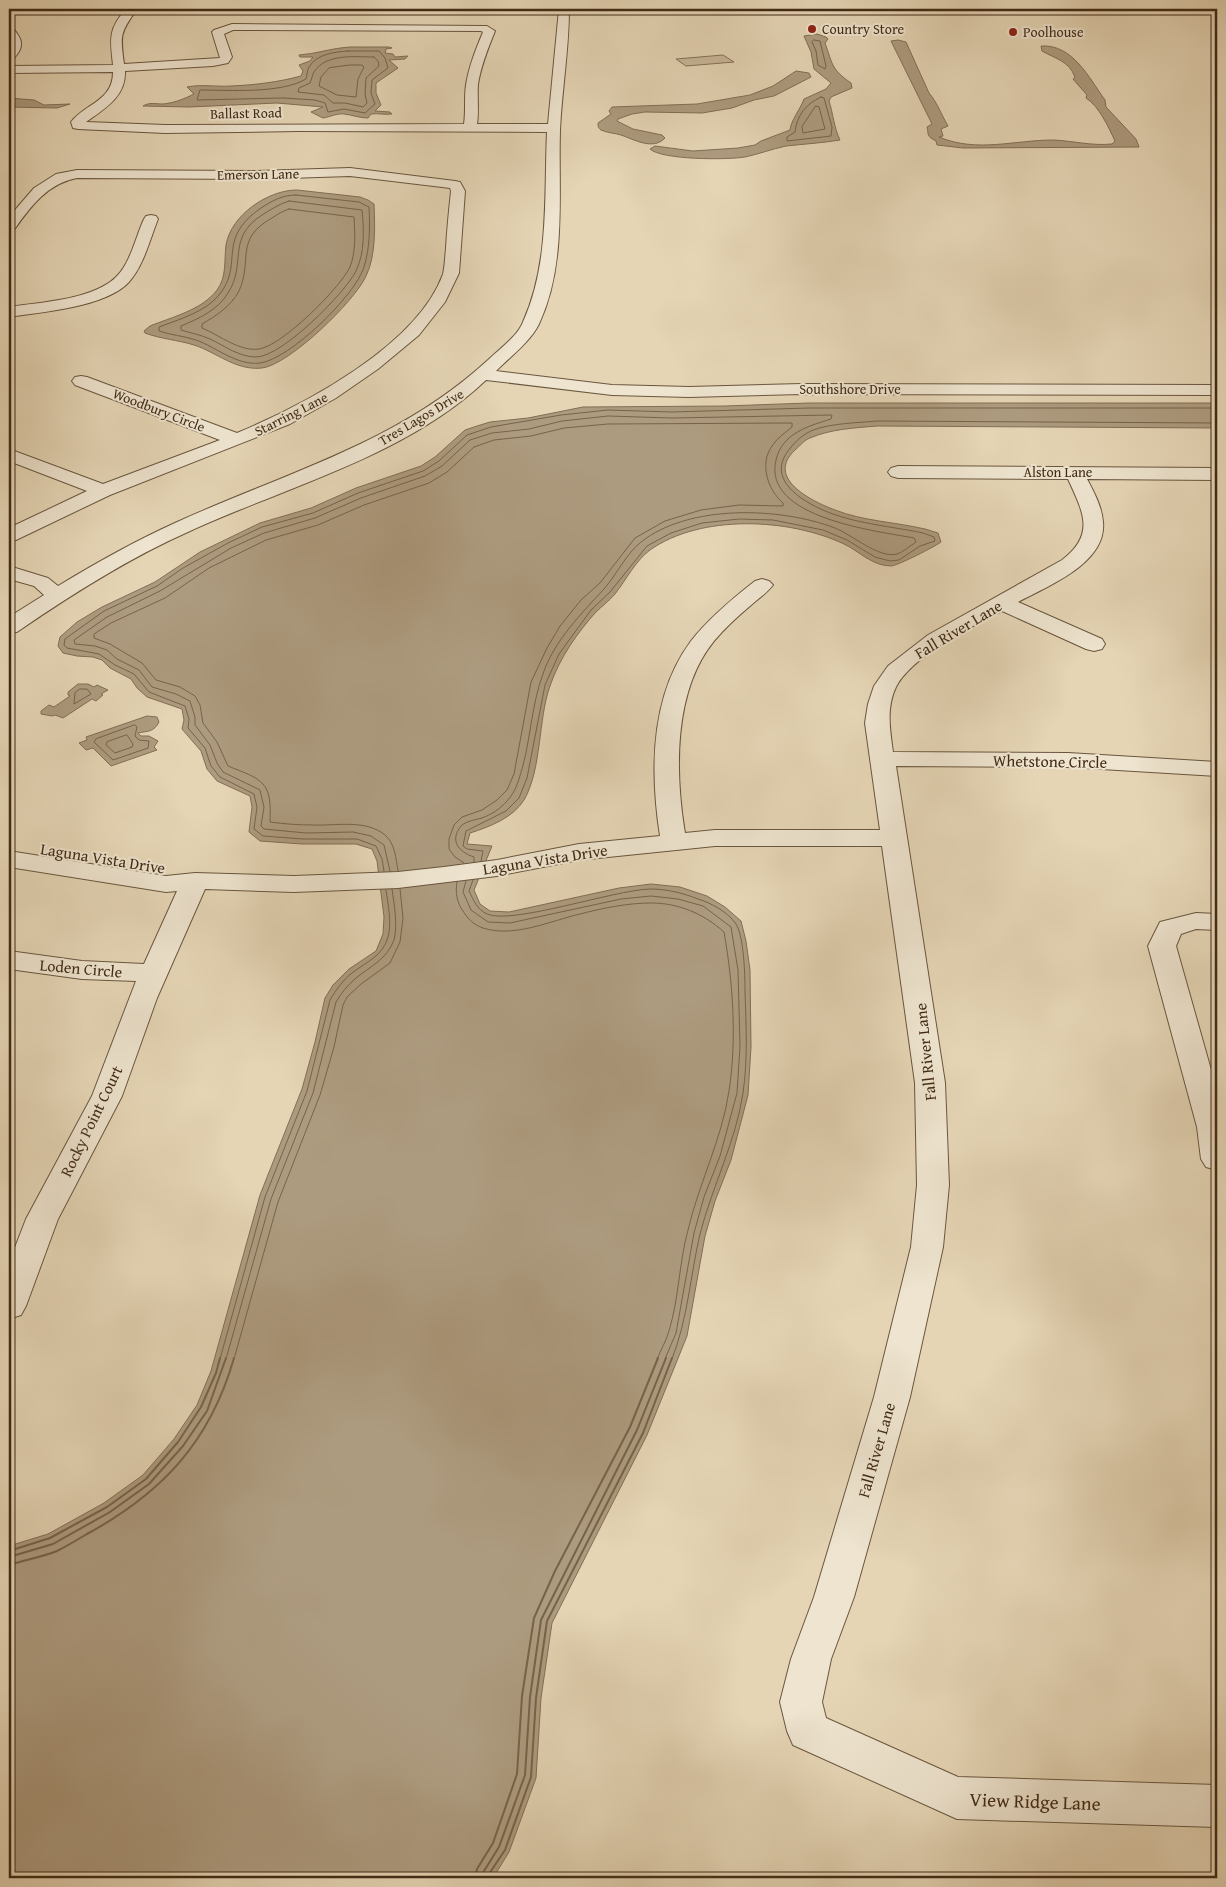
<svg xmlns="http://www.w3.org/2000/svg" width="1226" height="1887" font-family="'Gentium Book Plus',serif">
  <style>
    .green { fill: #c9b89a; stroke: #857258 }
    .water { fill: #ad9b7f; stroke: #826e55 }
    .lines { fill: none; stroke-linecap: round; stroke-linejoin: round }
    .shore-far1 { stroke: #77634a; stroke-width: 1 }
    .shore { stroke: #77634a; stroke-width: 2 }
    .minor-casing { stroke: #6a563e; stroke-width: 2 }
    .minor { fill: #eee4cf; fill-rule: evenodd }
    .poi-dot { fill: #8f2418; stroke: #eee4cf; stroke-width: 2 }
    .labels { text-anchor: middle; stroke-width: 4; stroke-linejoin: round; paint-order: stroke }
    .far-poi-label { font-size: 14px; fill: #412b16; stroke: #eee4cf; text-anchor: start }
    .far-street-label { font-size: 14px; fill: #412b16; stroke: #eee4cf }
    .street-label { font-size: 16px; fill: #412b16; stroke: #eee4cf }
    .near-street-label { font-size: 19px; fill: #412b16; stroke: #eee4cf }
  </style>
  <rect width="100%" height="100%" fill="#e5d5b5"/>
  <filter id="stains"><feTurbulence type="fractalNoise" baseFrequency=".004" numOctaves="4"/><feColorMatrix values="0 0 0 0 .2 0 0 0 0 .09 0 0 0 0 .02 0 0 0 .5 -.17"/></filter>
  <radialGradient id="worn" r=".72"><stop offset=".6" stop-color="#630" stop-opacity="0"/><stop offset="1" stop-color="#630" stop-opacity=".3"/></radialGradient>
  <path class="green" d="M723 55 734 62 686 66 676 59Z"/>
  <g class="water">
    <path d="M817 34 826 37 828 39 825 43C833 65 831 69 851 83L852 88 831 97 829 101C833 113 834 128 840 140 822 143 804 144 786 146 772 149 759 154 745 157 727 160 662 160 650 149L655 146 693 151 738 148 755 145 761 141 790 130C791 120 800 110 804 99L826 89 831 83 814 69 811 52 804 36Z"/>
    <path d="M898 40 906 42 929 93C937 102 942 116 948 126L941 129 943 136 939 137C977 153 1014 140 1054 140 1073 141 1092 146 1112 144L1115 141C1109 128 1099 106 1086 98L1087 95 1073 79 1075 77C1069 61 1056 59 1042 51L1041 46C1073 44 1089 78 1105 100L1106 107 1136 139 1139 147 963 148 937 145 936 141C926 136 929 135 927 127L932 124 891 41Z"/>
    <path d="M349 47H389L392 48 386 49 385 53 393 54 395 57 408 56 405 59 389 60 398 68 376 83V93L381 105 375 111 390 112 392 114C384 115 379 113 371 114L368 118C359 118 353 115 344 114 337 113 330 117 323 118L311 112 323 107 277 103 189 107 143 106C149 102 156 104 163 104 174 103 184 99 194 94L187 87C202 84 216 87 231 86 255 85 279 82 301 76L303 71 299 65 310 61 313 57H300L299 55C316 54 332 48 349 47Z"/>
    <path d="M796 71 809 73 811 77 774 96 754 100 732 108 702 113 645 112 632 114 618 119 617 121 633 129 662 135 665 138C653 151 633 139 621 135 615 133 607 133 601 130 598 128 598 126 598 123L611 114 609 111 612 107 697 104 750 95 773 86Z"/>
    <path d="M9 98 34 100 44 105 70 104 57 108 9 107Z"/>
    <path d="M297 190 360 197 368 200 374 204C375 226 376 256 366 276 355 301 289 365 262 368 236 371 216 352 194 345 178 340 161 339 145 333L144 331 150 326C172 317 202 310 217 290 227 277 224 260 226 245 231 215 268 190 297 190Z"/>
    <path d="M809 403H1217V428L877 426C854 428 831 429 810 438 804 440 800 446 795 450 765 478 811 501 835 510 863 521 895 522 925 529L938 533 941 542C936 546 897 566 891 566 872 566 859 551 844 544 789 518 701 514 650 550 636 560 626 580 615 594 609 601 602 606 596 612 577 633 559 659 550 686 538 719 542 769 524 800 513 818 489 827 470 833L467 844 492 846 474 890 480 904 490 911 509 912 619 888 651 884 680 887 707 896 725 907 741 921 746 941 750 970 751 1047 748 1095 731 1160 715 1201 705 1236 687 1336 647 1435 552 1623 541 1698 536 1778 509 1852 493 1878H9V1546L48 1534 104 1503 143 1475 174 1439 197 1405 211 1371 260 1195 302 1089 315 1042 325 998 333 985 349 969 376 951 383 934 384 917 377 861 372 849 356 844H302L260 841 249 832 252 807 250 796 217 781 207 769 201 751 182 729 184 720 182 709 147 697 137 688 131 679 110 668 102 660 93 657 77 656 63 653 58 646 60 637 77 622 102 607 155 582 200 552 260 523 311 508 356 488 421 466 435 457 465 430 477 426 490 422 528 418 583 407 725 406Z"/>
    <path d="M78 684H88L94 687 97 685 108 690 101 694 103 695 96 701 92 699 63 718 55 715 52 716 41 714V711L49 705 54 707 70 696 68 695V692Z"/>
    <path d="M147 716 157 717 159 722C154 732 148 731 138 733L141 736H149L158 741 154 747 157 750 111 766 93 748 86 750 79 743 87 740 86 737Z"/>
  </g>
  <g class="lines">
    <g class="shore-far1">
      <path d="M814 40 820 41 826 66 825 69 818 65 816 51 812 42Z"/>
      <path d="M348 51H379L385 58 388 68 372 80 371 93 375 104 365 113 344 109 328 112 325 103 315 100 283 98 197 100 200 90C230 90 280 94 306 79 307 76 307 70 309 67 317 54 334 52 348 51Z"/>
      <path d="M374 57 378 61 379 66 366 78 365 94 367 103 363 107 345 103H333L324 95 298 92 299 88 310 83C312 79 312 75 314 72 326 53 355 57 374 57Z"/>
      <path d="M350 65H362L364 67 358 79 356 97 337 95 319 86 321 77 329 68Z"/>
      <path d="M821 97 824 98 832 127 831 136 787 141V137L795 132C797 115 806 104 821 97Z"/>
      <path d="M816 106 819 107 825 129 803 133 802 127Z"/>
      <path d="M296 195 359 202 369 207C370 227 370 248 364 267 355 296 290 359 260 363 237 366 216 347 196 340 184 336 171 335 159 331V327C180 319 205 312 219 295 245 263 215 240 261 208 272 201 282 195 296 195Z"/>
      <path d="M289 201 362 210C364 230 365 252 356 271 345 293 282 357 256 357 239 357 225 346 210 339 201 335 191 333 181 330V326C198 319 218 310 228 293 247 264 226 238 262 215 270 210 279 204 289 201Z"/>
      <path d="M289 209 354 217C355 233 356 252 350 267 340 288 282 346 259 349 240 352 219 335 202 328V324C216 316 231 306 239 291 253 260 234 239 272 218 278 214 283 211 289 209Z"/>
      <path d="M80 689H87L91 694 74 704 75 693Z"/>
      <path d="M135 725 137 727 135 736 139 740 149 741 148 748 113 760 94 742 96 739Z"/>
      <path d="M127 735 133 744 132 747 115 753 106 745 107 742Z"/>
      <path d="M481 861 483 851 467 849 463 846 466 831 506 811 519 798 527 778 545 685 559 654 591 610 610 592 647 546 671 533 702 523 739 519 773 520 823 530 847 540 875 557 890 561 899 560 920 546 935 541 934 537 923 533C885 525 843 523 809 503 785 489 770 470 792 446 798 439 804 434 813 430 833 423 856 423 877 421L1217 423"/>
      <path d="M384 871 382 859 376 846 357 839H303L263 836 254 829 257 807 254 794 220 777 211 766 205 748 188 728 189 719 185 706 149 692 134 674 115 665 99 654 67 648 64 645 65 639 104 611 157 586 183 568 228 543 262 527 313 513 358 493 423 471 439 461 467 435 491 427 561 415 608 410 672 412 809 408H1217"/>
      <path d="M390 871 384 845 371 836 353 832 306 833 264 829 261 826 264 807 260 790 223 772 217 763 210 745 195 725V717L190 701 176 694 152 687 139 670 117 659 107 650 95 646 75 644 74 640 107 617 160 591 231 548 264 533 315 518 361 498 425 476 442 466 470 440 492 433 529 429 562 421 608 416 672 418 832 415 831 419C809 426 782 433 776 460 762 518 877 531 914 538L916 542C910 546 903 552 897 554 879 559 851 534 835 528 780 507 689 504 641 542 626 554 617 574 604 589 581 614 556 639 544 671 530 707 531 746 518 782 513 798 499 812 482 818 475 820 466 821 461 826 449 841 459 852 474 857V862"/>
      <path d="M398 871C396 859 395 843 385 835 366 819 335 826 313 825 299 825 284 824 270 822 272 781 263 780 228 766L217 742 203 723 200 705 195 696 180 687 156 680 142 663 110 644 94 638V634L111 623 165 598 209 568 266 540 318 525 364 505 429 483 447 472 474 447 494 440 531 436 564 428 608 424 792 423V427C785 433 777 438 772 446 759 464 768 490 783 503V506L739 505 701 510 665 521 635 538 600 583 581 600 560 626 547 648 531 682 514 774 507 790 497 800 482 810 462 817 454 825 449 839V849L455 857 464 863"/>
      <path d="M473 880 469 891C474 901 477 909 487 914 512 925 614 890 650 889 667 889 683 893 698 899 711 903 728 912 736 924 744 937 745 975 745 991 746 1025 748 1059 743 1093 736 1141 712 1187 700 1234 690 1277 688 1318 672 1359"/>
      <path d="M466 881 463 892 471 910 488 922 510 923 621 899 651 896 678 899 703 906 731 927 738 970 740 1046 737 1093 720 1156 704 1197 694 1233 676 1333 665 1359"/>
      <path d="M457 882C455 892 457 903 463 911 468 919 474 925 483 928 514 938 550 921 580 914 603 908 628 903 651 903 679 903 704 914 724 932 733 983 737 1039 729 1091 722 1139 699 1183 688 1230 679 1263 679 1298 669 1331 666 1341 661 1350 657 1359"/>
      <path d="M220 1359 265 1197 307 1091 330 1000C336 990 343 980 352 973 366 962 383 956 388 937 392 923 388 904 386 890"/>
      <path d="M226 1359 271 1199 313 1093 336 1002C341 993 348 985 356 978 371 966 387 959 394 940 398 925 394 904 392 889"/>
      <path d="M234 1359 278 1202 320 1095 334 1047 343 1005 347 997 361 984 390 963 400 942 403 918 400 889"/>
    </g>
    <g class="shore">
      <path d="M9 1551 50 1538 107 1507 146 1479 178 1442 201 1407 216 1373 220 1358"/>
      <path d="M9 1557 53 1544 110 1512 149 1484 183 1446 207 1411 226 1358"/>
      <path d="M9 1565C25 1560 42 1557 57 1551 67 1546 77 1540 87 1534 162 1493 210 1442 234 1358"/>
      <path d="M475 1878 477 1869 493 1843 517 1774 522 1696 534 1618 555 1571 630 1427 658 1358"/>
      <path d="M482 1878 484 1871 499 1847 525 1775 530 1697 541 1620 637 1430 666 1358"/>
      <path d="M489 1878V1874L505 1850 531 1777 536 1698 547 1621 643 1433 672 1358"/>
    </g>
    <defs>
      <g id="minor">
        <path d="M126 9H137C120 33 120 35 124 64L220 58 212 32 214 30 232 24 487 26 495 31C488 48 481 66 478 84 477 97 479 111 477 124H548L559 9H569C569 49 562 89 560 130 558 193 567 264 539 324 530 342 510 357 496 371L612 385 689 387 802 384 1217 385V395L802 394 689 397 612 395 486 380C406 456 288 486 190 531 129 558 72 594 17 632L9 633V617L44 595 34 586 9 579V566L48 578 58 586C96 563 135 541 175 523 284 473 397 444 488 360 499 349 517 337 523 322 550 262 544 195 547 132L298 131 165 133 78 129 73 128 71 122C86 103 113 101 113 72L9 73V66L113 65C110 39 108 29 126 9ZM233 30 481 31 483 32C476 49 469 66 466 85 464 98 466 111 464 124L165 125 86 122C104 109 126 97 125 71L213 66 228 63 232 57 224 34Z"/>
        <path d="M9 27 13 28C19 36 25 43 18 53 15 57 14 59 9 60Z"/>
        <path d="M350 168 455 181 460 182 465 191 459 273 445 302 419 335 378 369 336 398 290 424 110 495 16 540 9 542V528L87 491 9 461V449L103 484 220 440 75 385 72 381 75 377 81 376 87 377 237 433C304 405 417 346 443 274 445 266 445 256 446 248 447 229 449 210 451 191L450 188 442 187 350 176 257 179 77 178C48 183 30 207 14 230L9 231V217L34 188 56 174 77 170 257 171Z"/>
        <path d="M151 215 156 216 158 219C150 239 144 265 129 282 106 307 42 312 9 317V307C40 302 96 300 118 275 131 261 136 236 144 219L146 216Z"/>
        <path d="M898 466 1217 468V480L1087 479C1094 492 1102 507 1103 522 1107 563 1048 586 1018 602L1102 639 1105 644 1102 649 1094 651 1086 649 1002 611C972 626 911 657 896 687 886 708 890 730 893 752L1068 753 1217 762V776L1068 767 896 766 945 1083 949 1185 943 1247 910 1397 854 1597 831 1659 822 1702 826 1718 958 1777 1217 1785V1827L957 1819 793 1745 787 1731 780 1702 791 1659 814 1597 874 1397 911 1247 917 1185 915 1083 882 846H715L579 860 497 876 398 888 294 892 205 889 157 998 122 1096 58 1219 26 1306 21 1315 9 1319V1263L26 1219 92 1096 136 981 82 979 9 969V951L82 961 144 964 177 891 166 892 9 867V851L166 876 195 873 294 876 398 872 444 867 497 860 579 844 660 836C650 772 650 696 691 641 709 618 732 599 755 581L762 579 769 581 773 585C767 593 758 599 750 606 737 617 725 628 714 641 673 691 675 773 685 833L715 830H880L865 723 868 704 874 686 888 666 928 635 1062 560C1096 534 1083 512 1068 479L898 478 891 476 888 472 891 468Z"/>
        <path d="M1196 913 1217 914V930L1196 929 1181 934 1176 946 1217 1091V1170L1206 1167 1201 1159 1197 1127 1148 946 1160 922Z"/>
      </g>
    </defs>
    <use href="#minor" class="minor-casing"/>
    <use href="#minor" class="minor"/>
  </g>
  <g class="poi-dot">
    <circle cx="812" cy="29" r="5"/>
    <circle cx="1013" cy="32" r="5"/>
  </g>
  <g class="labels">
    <g class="far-poi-label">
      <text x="822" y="34">Country Store</text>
      <text x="1023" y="37">Poolhouse</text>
    </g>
    <g class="far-street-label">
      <text transform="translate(246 113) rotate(-1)" y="5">Ballast Road</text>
      <text transform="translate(258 174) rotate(-1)" y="5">Emerson Lane</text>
      <text x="850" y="394">Southshore Drive</text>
      <text transform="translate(159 410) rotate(21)" y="5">Woodbury Circle</text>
      <text transform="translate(291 414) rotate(-27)" y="5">Starring Lane</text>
      <text transform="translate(421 417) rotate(-31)" y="5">Tres Lagos Drive</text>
      <text x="1058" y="477">Alston Lane</text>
    </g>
    <g class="street-label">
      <text transform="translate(958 629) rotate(-31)" y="6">Fall River Lane</text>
      <text transform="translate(1050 761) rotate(1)" y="6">Whetstone Circle</text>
      <text transform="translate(103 858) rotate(9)" y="6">Laguna Vista Drive</text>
      <text transform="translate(545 859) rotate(-9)" y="6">Laguna Vista Drive</text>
      <text transform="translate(81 968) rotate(5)" y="6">Loden Circle</text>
      <text transform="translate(925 1052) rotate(-96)" y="6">Fall River Lane</text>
      <text transform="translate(91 1121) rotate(-64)" y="6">Rocky Point Court</text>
      <text transform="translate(876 1450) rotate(-74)" y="6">Fall River Lane</text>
    </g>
    <g class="near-street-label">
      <text transform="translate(1035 1801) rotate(2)" y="7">View Ridge Lane</text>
    </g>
  </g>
  <rect width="1226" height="1887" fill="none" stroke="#e5d5b5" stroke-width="30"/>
  <rect x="10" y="10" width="1206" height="1867" fill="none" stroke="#412b16" stroke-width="2.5"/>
  <rect x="15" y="15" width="1196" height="1857" fill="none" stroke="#412b16"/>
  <rect width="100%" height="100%" filter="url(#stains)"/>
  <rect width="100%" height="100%" fill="url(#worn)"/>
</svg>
